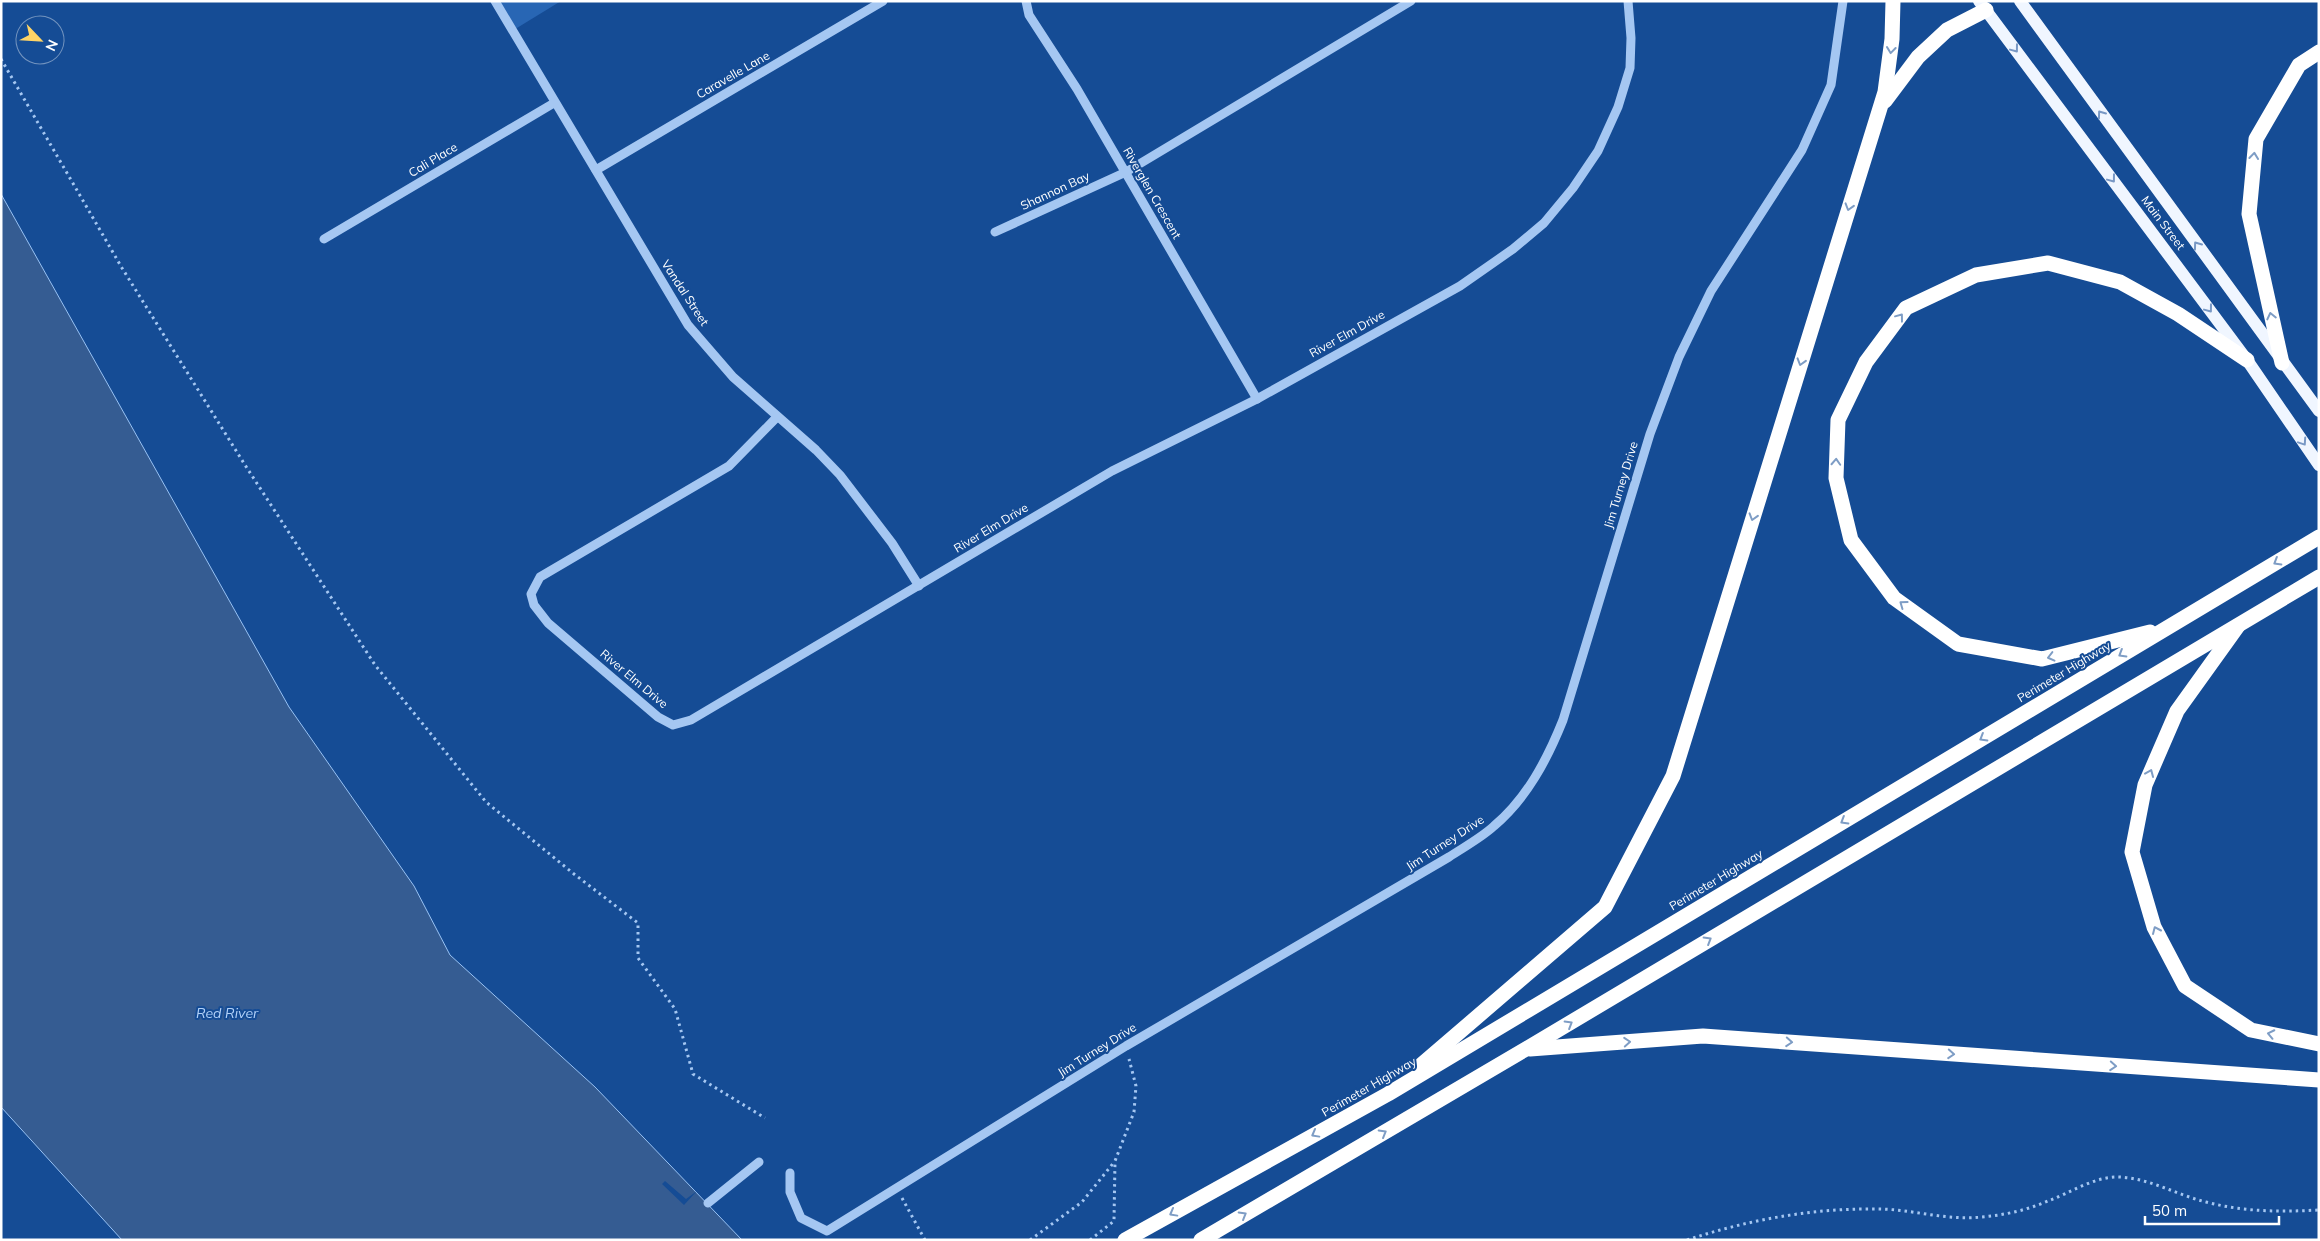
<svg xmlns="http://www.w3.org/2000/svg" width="2320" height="1241" font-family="Mulish,sans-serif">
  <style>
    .green { fill: #2866b4 }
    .water { fill: #355c92; stroke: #98c2f4 }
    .pier { fill: #154c95 }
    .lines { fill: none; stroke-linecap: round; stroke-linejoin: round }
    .path { stroke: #a5c7f2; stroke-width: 3; stroke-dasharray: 2.5 4; stroke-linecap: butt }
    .minor { stroke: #a5c7f2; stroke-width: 9 }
    .major { stroke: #f0f6ff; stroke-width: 12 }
    .highway { stroke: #fff; stroke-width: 15 }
    .oneway { stroke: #7898c5 }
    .oneway2 { stroke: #7e9dc5 }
    .labels { text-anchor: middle; stroke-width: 4; stroke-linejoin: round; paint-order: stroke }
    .street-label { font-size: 12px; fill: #fff; stroke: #154c95 }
    .water-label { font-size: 14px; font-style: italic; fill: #b2d1f8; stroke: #154c95 }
  </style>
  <rect width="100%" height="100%" fill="#154c95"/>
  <path class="green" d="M500 1H561L512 31Z"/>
  <path class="water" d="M1 194 289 707 414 886 450 955 595 1087 742 1240H122L1 1107Z"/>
  <path class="pier" d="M665 1181 686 1199 697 1191 684 1205 662 1184Z"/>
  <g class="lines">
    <g class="path">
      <path d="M1 59 122 268 245 465 375 665 486 802 574 874 638 923V958L675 1009 693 1074 765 1118"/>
      <path d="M902 1198 925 1240"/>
      <path d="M1030 1240 1082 1202 1115 1161"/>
      <path d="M1090 1240 1114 1221 1115 1161 1134 1112 1136 1086 1129 1059"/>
      <path d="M1687 1240C1748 1220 1812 1208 1877 1209 1912 1209 1946 1221 1982 1217 2005 1215 2027 1210 2048 1201 2070 1193 2095 1176 2119 1177 2149 1178 2177 1195 2206 1202 2244 1212 2280 1212 2319 1210"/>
    </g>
    <g class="minor">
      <path d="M495 1 688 325 733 377 816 450 840 475 892 543 919 586"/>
      <path d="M1026 1 1029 15 1077 89 1257 399"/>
      <path d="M596 170 883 1"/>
      <path d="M995 232 1126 172 1411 1"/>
      <path d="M324 239 554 103"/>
      <path d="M777 417 729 466 540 577 531 594 534 605 548 623 658 717 673 725 691 720 1112 471 1257 399 1460 286 1513 249 1544 223 1573 188 1598 151 1618 107 1630 68 1631 38 1628 1"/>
      <path d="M790 1173V1192L801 1218 827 1231 1126 1046 1449 857C1464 847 1481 838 1494 826 1527 798 1547 760 1563 720L1650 434 1679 357 1711 291 1802 150 1831 85 1843 1"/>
      <path d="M708 1203 759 1162"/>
    </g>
    <g class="major">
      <path d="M1979 1 2247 360 2319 465"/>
      <path d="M2020 1 2319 411"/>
    </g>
    <g class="highway">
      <path d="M1885 101 1918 57 1947 30 1986 10"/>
      <path d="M2282 363 2249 214 2256 139 2299 65 2319 52"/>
      <path d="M2238 626 2177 711 2145 785 2132 852 2154 927 2185 986 2251 1030 2319 1044"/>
      <path d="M2150 632 2042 659 1958 644 1894 598 1851 540 1836 478 1838 420 1866 362 1906 308 1976 275 2048 263 2120 282 2178 314 2247 360"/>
      <path d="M1530 1049 1703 1036 2319 1080"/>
      <path d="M1420 1066 1605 907 1673 776 1885 92 1892 39 1893 1"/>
      <path d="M1125 1240 1388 1094 2319 537"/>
      <path d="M1201 1240 1526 1049 2319 577"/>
    </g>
  </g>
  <defs><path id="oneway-chevron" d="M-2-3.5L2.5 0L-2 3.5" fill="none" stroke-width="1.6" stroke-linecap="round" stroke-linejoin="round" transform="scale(1.25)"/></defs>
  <g class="oneway">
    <use href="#oneway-chevron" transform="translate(2015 49) rotate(53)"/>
    <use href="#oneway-chevron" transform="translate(2101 114) rotate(-126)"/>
    <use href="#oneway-chevron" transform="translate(2112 179) rotate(53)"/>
    <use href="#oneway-chevron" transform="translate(2197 245) rotate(-126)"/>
    <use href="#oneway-chevron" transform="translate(2209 309) rotate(53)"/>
    <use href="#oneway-chevron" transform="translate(2303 442) rotate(56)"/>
  </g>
  <g class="oneway2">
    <use href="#oneway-chevron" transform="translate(1891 50) rotate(97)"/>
    <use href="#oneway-chevron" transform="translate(2254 156) rotate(-84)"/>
    <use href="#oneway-chevron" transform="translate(1849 207) rotate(107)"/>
    <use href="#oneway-chevron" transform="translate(2271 316) rotate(-103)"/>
    <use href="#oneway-chevron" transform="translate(1900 317) rotate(-53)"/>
    <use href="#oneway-chevron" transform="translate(1801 362) rotate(107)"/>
    <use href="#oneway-chevron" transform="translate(1836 462) rotate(-87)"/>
    <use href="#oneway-chevron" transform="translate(1753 517) rotate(107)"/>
    <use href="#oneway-chevron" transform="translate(2277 562) rotate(149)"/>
    <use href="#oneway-chevron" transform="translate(1903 604) rotate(-144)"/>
    <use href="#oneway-chevron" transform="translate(2122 654) rotate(149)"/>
    <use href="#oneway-chevron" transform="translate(2051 657) rotate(166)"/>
    <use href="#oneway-chevron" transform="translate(1983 738) rotate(149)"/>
    <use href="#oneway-chevron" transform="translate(2150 773) rotate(-67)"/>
    <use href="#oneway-chevron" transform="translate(1844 821) rotate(149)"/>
    <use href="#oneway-chevron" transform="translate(2156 930) rotate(-114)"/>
    <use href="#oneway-chevron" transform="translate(1708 940) rotate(-31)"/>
    <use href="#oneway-chevron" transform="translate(1569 1024) rotate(-31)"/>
    <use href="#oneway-chevron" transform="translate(2271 1034) rotate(-168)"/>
    <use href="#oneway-chevron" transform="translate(1627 1042) rotate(-4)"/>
    <use href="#oneway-chevron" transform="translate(1789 1042) rotate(4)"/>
    <use href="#oneway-chevron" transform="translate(1951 1054) rotate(4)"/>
    <use href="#oneway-chevron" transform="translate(2113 1066) rotate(4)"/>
    <use href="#oneway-chevron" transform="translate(1383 1133) rotate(-30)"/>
    <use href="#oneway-chevron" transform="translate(1315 1134) rotate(151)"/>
    <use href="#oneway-chevron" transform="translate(1173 1213) rotate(151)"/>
    <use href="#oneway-chevron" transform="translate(1243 1215) rotate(-30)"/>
  </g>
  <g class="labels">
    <g class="street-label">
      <text transform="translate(733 75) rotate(-30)" y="4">Caravelle Lane</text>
      <text transform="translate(433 160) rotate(-31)" y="4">Cali Place</text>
      <text transform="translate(1055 191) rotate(-25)" y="4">Shannon Bay</text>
      <text transform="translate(1152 193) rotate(60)" y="4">Riverglen Crescent</text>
      <text transform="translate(2163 223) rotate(53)" y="4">Main Street</text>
      <text transform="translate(685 293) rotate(57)" y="4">Vandal Street</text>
      <text transform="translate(1347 334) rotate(-29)" y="4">River Elm Drive</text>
      <text transform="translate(1621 485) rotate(-73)" y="4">Jim Turney Drive</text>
      <text transform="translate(991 528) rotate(-31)" y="4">River Elm Drive</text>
      <text transform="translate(2064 672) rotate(-31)" y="4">Perimeter Highway</text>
      <text transform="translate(634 679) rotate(40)" y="4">River Elm Drive</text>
      <text transform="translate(1445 843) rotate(-33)" y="4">Jim Turney Drive</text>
      <text transform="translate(1716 880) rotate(-31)" y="4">Perimeter Highway</text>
      <text transform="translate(1097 1050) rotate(-32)" y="4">Jim Turney Drive</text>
      <text transform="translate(1369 1087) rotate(-30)" y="4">Perimeter Highway</text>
    </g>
    <g class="water-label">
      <text x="227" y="1018">Red River</text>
    </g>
  </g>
  <rect width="2320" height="1241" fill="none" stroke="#ffffff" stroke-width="5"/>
  <g transform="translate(40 40) rotate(115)"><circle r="24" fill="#154c95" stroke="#7394bf"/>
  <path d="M0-4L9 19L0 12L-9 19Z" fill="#ffd466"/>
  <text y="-8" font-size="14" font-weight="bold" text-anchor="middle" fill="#ffffff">N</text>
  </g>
  <path d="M2145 1216v8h134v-8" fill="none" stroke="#ffffff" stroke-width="2.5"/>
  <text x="2152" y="1216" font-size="15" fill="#ffffff" stroke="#154c95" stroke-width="4" paint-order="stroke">50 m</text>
</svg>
